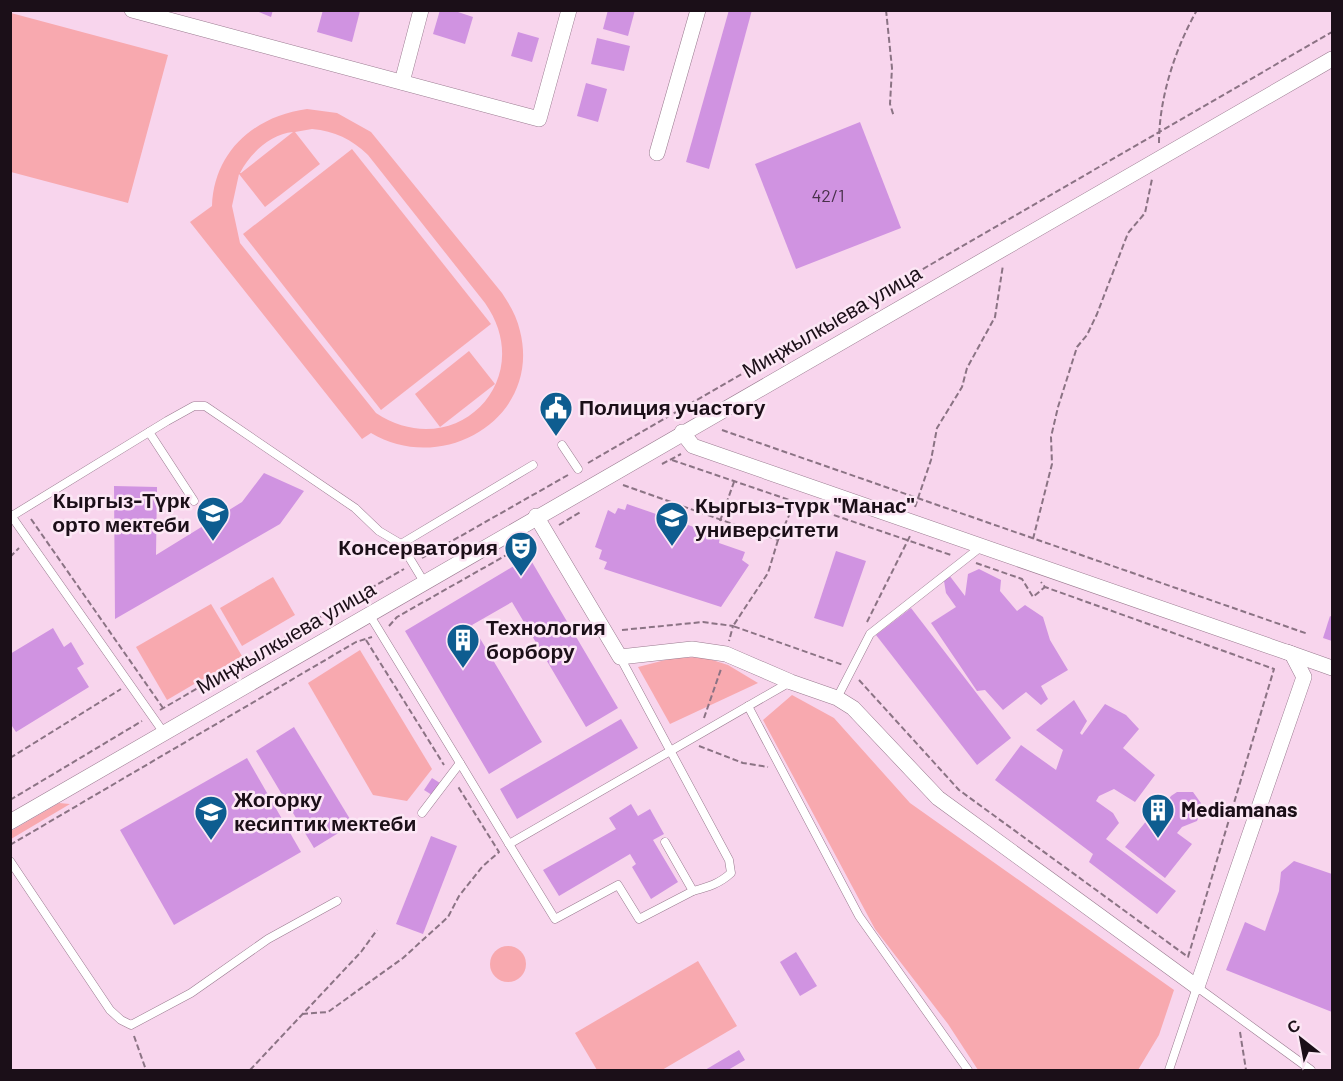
<svg xmlns="http://www.w3.org/2000/svg" width="1343" height="1081" font-family="Barlow,sans-serif">
  <style>
    .green { fill: #f8a9af; fill-rule: evenodd }
    .building { fill: #d093e1 }
    .lines { fill: none; stroke-linecap: round; stroke-linejoin: round }
    .service-casing { stroke: #997a8f; stroke-width: 9 }
    .minor-casing { stroke: #997a8f; stroke-width: 16 }
    .path { stroke: #8b7384; stroke-width: 2; stroke-dasharray: 6 3; stroke-linecap: butt }
    .service { stroke: #fff; stroke-width: 8 }
    .minor { stroke: #fff; stroke-width: 15 }
    .labels { text-anchor: middle; stroke-width: 5; stroke-linejoin: round; paint-order: stroke }
    .number-label { font-size: 18px; fill: #48304a }
    .street-label { font-size: 21px; fill: #1b0f18; stroke: #fce7f5 }
    .poi-label { font-size: 21px; font-weight: bold; fill: #1b0f18; stroke: #fce7f5; text-anchor: start }
  </style>
  <rect width="100%" height="100%" fill="#f8d5ed"/>
  <g class="green">
    <path d="M11 13 168 55 128 203 11 172Z"/>
    <path d="M307 109 337 113 371 132 502 293C510 305 517 317 520 331 542 418 443 476 371 433L362 439 190 222 212 206C214 151 255 116 307 109ZM312 129C335 131 351 139 368 155L485 303C539 380 455 465 376 413L240 243 232 206 239 174 265 207 320 164 295 132ZM293 132 241 173H240C250 153 271 134 293 132Z"/>
    <path d="M352 149 491 324 381 410 243 234Z"/>
    <path d="M469 351 495 384 440 427 415 394Z"/>
    <path d="M273 577 295 615 242 646 220 608Z"/>
    <path d="M211 604 242 656 167 700 136 647Z"/>
    <path d="M360 650 432 769 407 801 373 795 308 683Z"/>
    <path d="M703 657 728 665 758 683 670 724 638 667 673 658Z"/>
    <path d="M792 695 834 718 910 803 1174 990 1159 1035 1138 1070H978L948 1024 875 929 763 720Z"/>
    <path d="M59 803 70 804 11 839V831Z"/>
    <circle cx="508" cy="964" r="18"/>
    <path d="M698 961 737 1026 662 1070H597L575 1033Z"/>
  </g>
  <g class="building">
    <path d="M254 10H273L271 17Z"/>
    <path d="M323 10 360 11 352 42 317 32Z"/>
    <path d="M440 10H452L473 17 465 44 433 34Z"/>
    <path d="M608 10H635L628 36 603 29Z"/>
    <path d="M729 10H752L709 169 686 162Z"/>
    <path d="M518 32 539 38 532 62 511 56Z"/>
    <path d="M597 38 630 46 624 71 591 64Z"/>
    <path d="M586 83 607 89 598 122 577 116Z"/>
    <path d="M860 122 901 228 796 269 755 164Z"/>
    <path d="M264 473 304 491 280 524 115 619 114 486 157 487 156 555 242 502Z"/>
    <path d="M627 504 720 536 719 543 745 552 742 560 749 565 721 607 604 569 607 562 599 559 602 550 595 547 608 510 615 514 618 508 625 510Z"/>
    <path d="M836 551 866 561 843 627 814 618Z"/>
    <path d="M529 557 618 708 586 727 512 602 472 625 542 742 489 774 405 631Z"/>
    <path d="M979 569 1001 580 1000 591 1017 611 1025 605 1043 617 1050 640 1068 670 1041 686 1048 699 1041 705 1026 692 1003 710 985 690 977 691 931 623 956 607 946 593 944 581 949 575 965 596 968 574Z"/>
    <path d="M911 608 1011 738 977 765 876 635Z"/>
    <path d="M1330 616 1332 617V641L1323 638Z"/>
    <path d="M53 628 64 647 71 642 84 664 77 668 89 687 16 732 10 723V654Z"/>
    <path d="M1074 700 1087 721 1080 733 1082 735 1105 704 1126 715 1139 729 1123 748 1155 775 1135 802 1114 789 1099 796 1096 801 1113 813 1119 823 1106 839 1176 891 1157 914 1089 862 1093 854 995 780 1021 745 1056 770 1063 750 1036 730Z"/>
    <path d="M621 719 638 748 517 819 500 789Z"/>
    <path d="M294 727 353 824 314 848 256 751Z"/>
    <path d="M247 758 301 852 174 925 120 830Z"/>
    <path d="M432 778 440 783 432 795 424 790Z"/>
    <path d="M1177 792H1193L1203 806 1197 821 1182 827 1177 833 1192 844 1165 878 1125 847 1148 819 1156 825 1165 814 1166 803 1171 796Z"/>
    <path d="M631 804 638 816 650 809 664 834 653 840 678 882 651 899 632 867 636 864 630 854 559 896 543 870 616 829 609 818Z"/>
    <path d="M431 836 457 846 423 934 396 924Z"/>
    <path d="M1294 861 1332 874V1012L1226 970 1245 922 1265 931 1279 891 1281 872Z"/>
    <path d="M796 952 817 986 800 996 780 962Z"/>
    <path d="M739 1050 745 1060 728 1070H705Z"/>
  </g>
  <g class="lines">
    <defs>
      <g id="service">
        <path d="M149 432 194 501"/>
        <path d="M562 445 578 469"/>
        <path d="M10 514 164 733"/>
        <path d="M12 516 167 421 194 406H205L355 508 379 531 401 544 424 582"/>
        <path d="M401 544 533 465"/>
        <path d="M369 614 460 763 422 813"/>
        <path d="M620 657 729 860 731 873C719 884 708 887 693 891"/>
        <path d="M837 698 870 634 982 546"/>
        <path d="M748 706 859 916 968 1070"/>
        <path d="M460 763 509 844 790 682"/>
        <path d="M509 844 555 919 618 885 639 919 693 891 665 842"/>
        <path d="M10 861 110 1010 121 1020 131 1025 191 993 268 939 337 901"/>
        <path d="M1169 1070 1197 987 1311 1070"/>
      </g>
      <g id="minor">
        <path d="M132 10 539 119 569 10"/>
        <path d="M402 82 421 10"/>
        <path d="M657 153 698 10"/>
        <path d="M536 516 620 657 692 649 726 654 791 682 837 698 853 708 938 798 1197 987 1304 677 1292 654 693 446 682 432"/>
        <path d="M1287 652 1332 668"/>
        <path d="M10 822 1332 59"/>
      </g>
    </defs>
    <use href="#service" class="service-casing"/>
    <use href="#minor" class="minor-casing"/>
    <g class="path">
      <path d="M886 10 892 68 890 104 894 117"/>
      <path d="M1159 143C1159 98 1175 49 1197 10"/>
      <path d="M722 430 1308 634"/>
      <path d="M672 460 951 555"/>
      <path d="M588 463 1332 32"/>
      <path d="M662 464 681 454"/>
      <path d="M623 485 778 540 795 502"/>
      <path d="M915 507 931 460 937 428 962 387 967 368 995 317 1003 265"/>
      <path d="M31 519 163 708"/>
      <path d="M720 521 734 482"/>
      <path d="M559 525 582 511"/>
      <path d="M1033 539 1052 464 1051 437 1058 407 1077 347 1087 335 1097 314 1128 233 1145 213 1152 179"/>
      <path d="M778 540 768 573 733 626 843 665"/>
      <path d="M10 557 19 548"/>
      <path d="M422 558 568 475"/>
      <path d="M976 563 1022 579 1033 597 1045 587"/>
      <path d="M867 622 910 536"/>
      <path d="M389 626 397 617 533 540"/>
      <path d="M622 630 703 622 733 626 729 641"/>
      <path d="M366 640 444 765"/>
      <path d="M859 680 959 790 1188 957 1274 669 1045 587 1041 582"/>
      <path d="M160 710 404 569"/>
      <path d="M704 718 721 669"/>
      <path d="M699 746 743 763 768 767"/>
      <path d="M10 758 121 689"/>
      <path d="M10 800 142 721"/>
      <path d="M10 845 356 642 372 637"/>
      <path d="M302 1014 328 1012 403 958 448 917 459 896 482 867 499 852 457 785"/>
      <path d="M1240 1032 1246 1070"/>
      <path d="M134 1036 146 1070"/>
      <path d="M250 1070 361 952 377 930"/>
    </g>
    <use href="#service" class="service"/>
    <use href="#minor" class="minor"/>
  </g>
  <defs>
    <symbol id="civic-pin" viewBox="-11 -11 22 30"><path d="M0 17L-7.5 6A9.5 9.5 0 1 1 7.5 6Z" fill="#0e5d90" stroke="#fce7f5"/><path d="M-.6-6.5H3V-4.5H.6V-3L4-1V1h2V6H-6V1h2V-1L-.6-3ZM-1.2 2.5V6h2.4V2.5Z" fill="#fff"/></symbol>
    <symbol id="school-pin" viewBox="-11 -11 22 30"><path d="M0 17L-7.5 6A9.5 9.5 0 1 1 7.5 6Z" fill="#0e5d90" stroke="#fce7f5"/><path d="M0-5L7-2L0 1L-7-2ZM-4 1L0 2.5L4 1V4Q0 6-4 4Z" fill="#fff"/></symbol>
    <symbol id="university-pin" viewBox="-11 -11 22 30"><path d="M0 17L-7.5 6A9.5 9.5 0 1 1 7.5 6Z" fill="#0e5d90" stroke="#fce7f5"/><path d="M0-5L7-2L0 1L-7-2ZM-4 1L0 2.5L4 1V4Q0 6-4 4Z" fill="#fff"/></symbol>
    <symbol id="theatre-pin" viewBox="-11 -11 22 30"><path d="M0 17L-7.5 6A9.5 9.5 0 1 1 7.5 6Z" fill="#0e5d90" stroke="#fce7f5"/><path d="M-5-5.5Q0-4 5-5.5V0Q5 5 0 6Q-5 5-5 0ZM-3.3-2.5H-1v1.5H-3.3ZM1-2.5H3.3v1.5H1ZM-2.8 1Q0 5.5 2.8 1Z" fill="#fff"/></symbol>
    <symbol id="building-pin" viewBox="-11 -11 22 30"><path d="M0 17L-7.5 6A9.5 9.5 0 1 1 7.5 6Z" fill="#0e5d90" stroke="#fce7f5"/><path d="M-4-6H4V6H1V3H-1V6H-4ZM-2.5-4.3h1.7v1.8h-1.7ZM.8-4.3h1.7v1.8H.8ZM-2.5-1h1.7V.8h-1.7ZM.8-1h1.7V.8H.8Z" fill="#fff"/></symbol>
  </defs>
  <g fill-rule="evenodd">
    <use href="#civic-pin" x="537" y="389" width="38" height="52"/>
    <use href="#school-pin" x="194" y="494" width="38" height="52"/>
    <use href="#university-pin" x="653" y="499" width="38" height="52"/>
    <use href="#theatre-pin" x="502" y="529" width="38" height="52"/>
    <use href="#building-pin" x="444" y="621" width="38" height="52"/>
    <use href="#building-pin" x="1139" y="791" width="38" height="52"/>
    <use href="#university-pin" x="192" y="793" width="38" height="52"/>
  </g>
  <g class="labels">
    <g class="number-label">
      <text x="828" y="202">42/1</text>
    </g>
    <g class="street-label">
      <text transform="translate(832 322) rotate(-30)" y="7">Миңжылкыева улица</text>
      <text transform="translate(286 638) rotate(-30)" y="7">Миңжылкыева улица</text>
    </g>
    <g class="poi-label">
      <text x="579" y="415">Полиция участогу</text>
      <text x="190" y="508" text-anchor="end">Кыргыз-Түрк<tspan x="190" dy="24">орто мектеби</tspan></text>
      <text x="695" y="513">Кыргыз-түрк "Манас"<tspan x="695" dy="24">университети</tspan></text>
      <text x="498" y="555" text-anchor="end">Консерватория</text>
      <text x="486" y="635">Технология<tspan x="486" dy="24">борбору</tspan></text>
      <text x="234" y="807">Жогорку<tspan x="234" dy="24">кесиптик мектеби</tspan></text>
      <text x="1181" y="817">Mediamanas</text>
    </g>
  </g>
  <rect width="1343" height="1081" fill="none" stroke="#1b0f18" stroke-width="24"/>
  <g transform="translate(1301 1039) rotate(329)" stroke="#fce7f5" stroke-width="4.5" paint-order="stroke">
  <path d="M0-4.5L10 22L0 15L-10 22Z" fill="#1b0f18"/>
  <text y="-9" font-size="16" font-weight="bold" text-anchor="middle" fill="#1b0f18">С</text>
  </g>
</svg>
